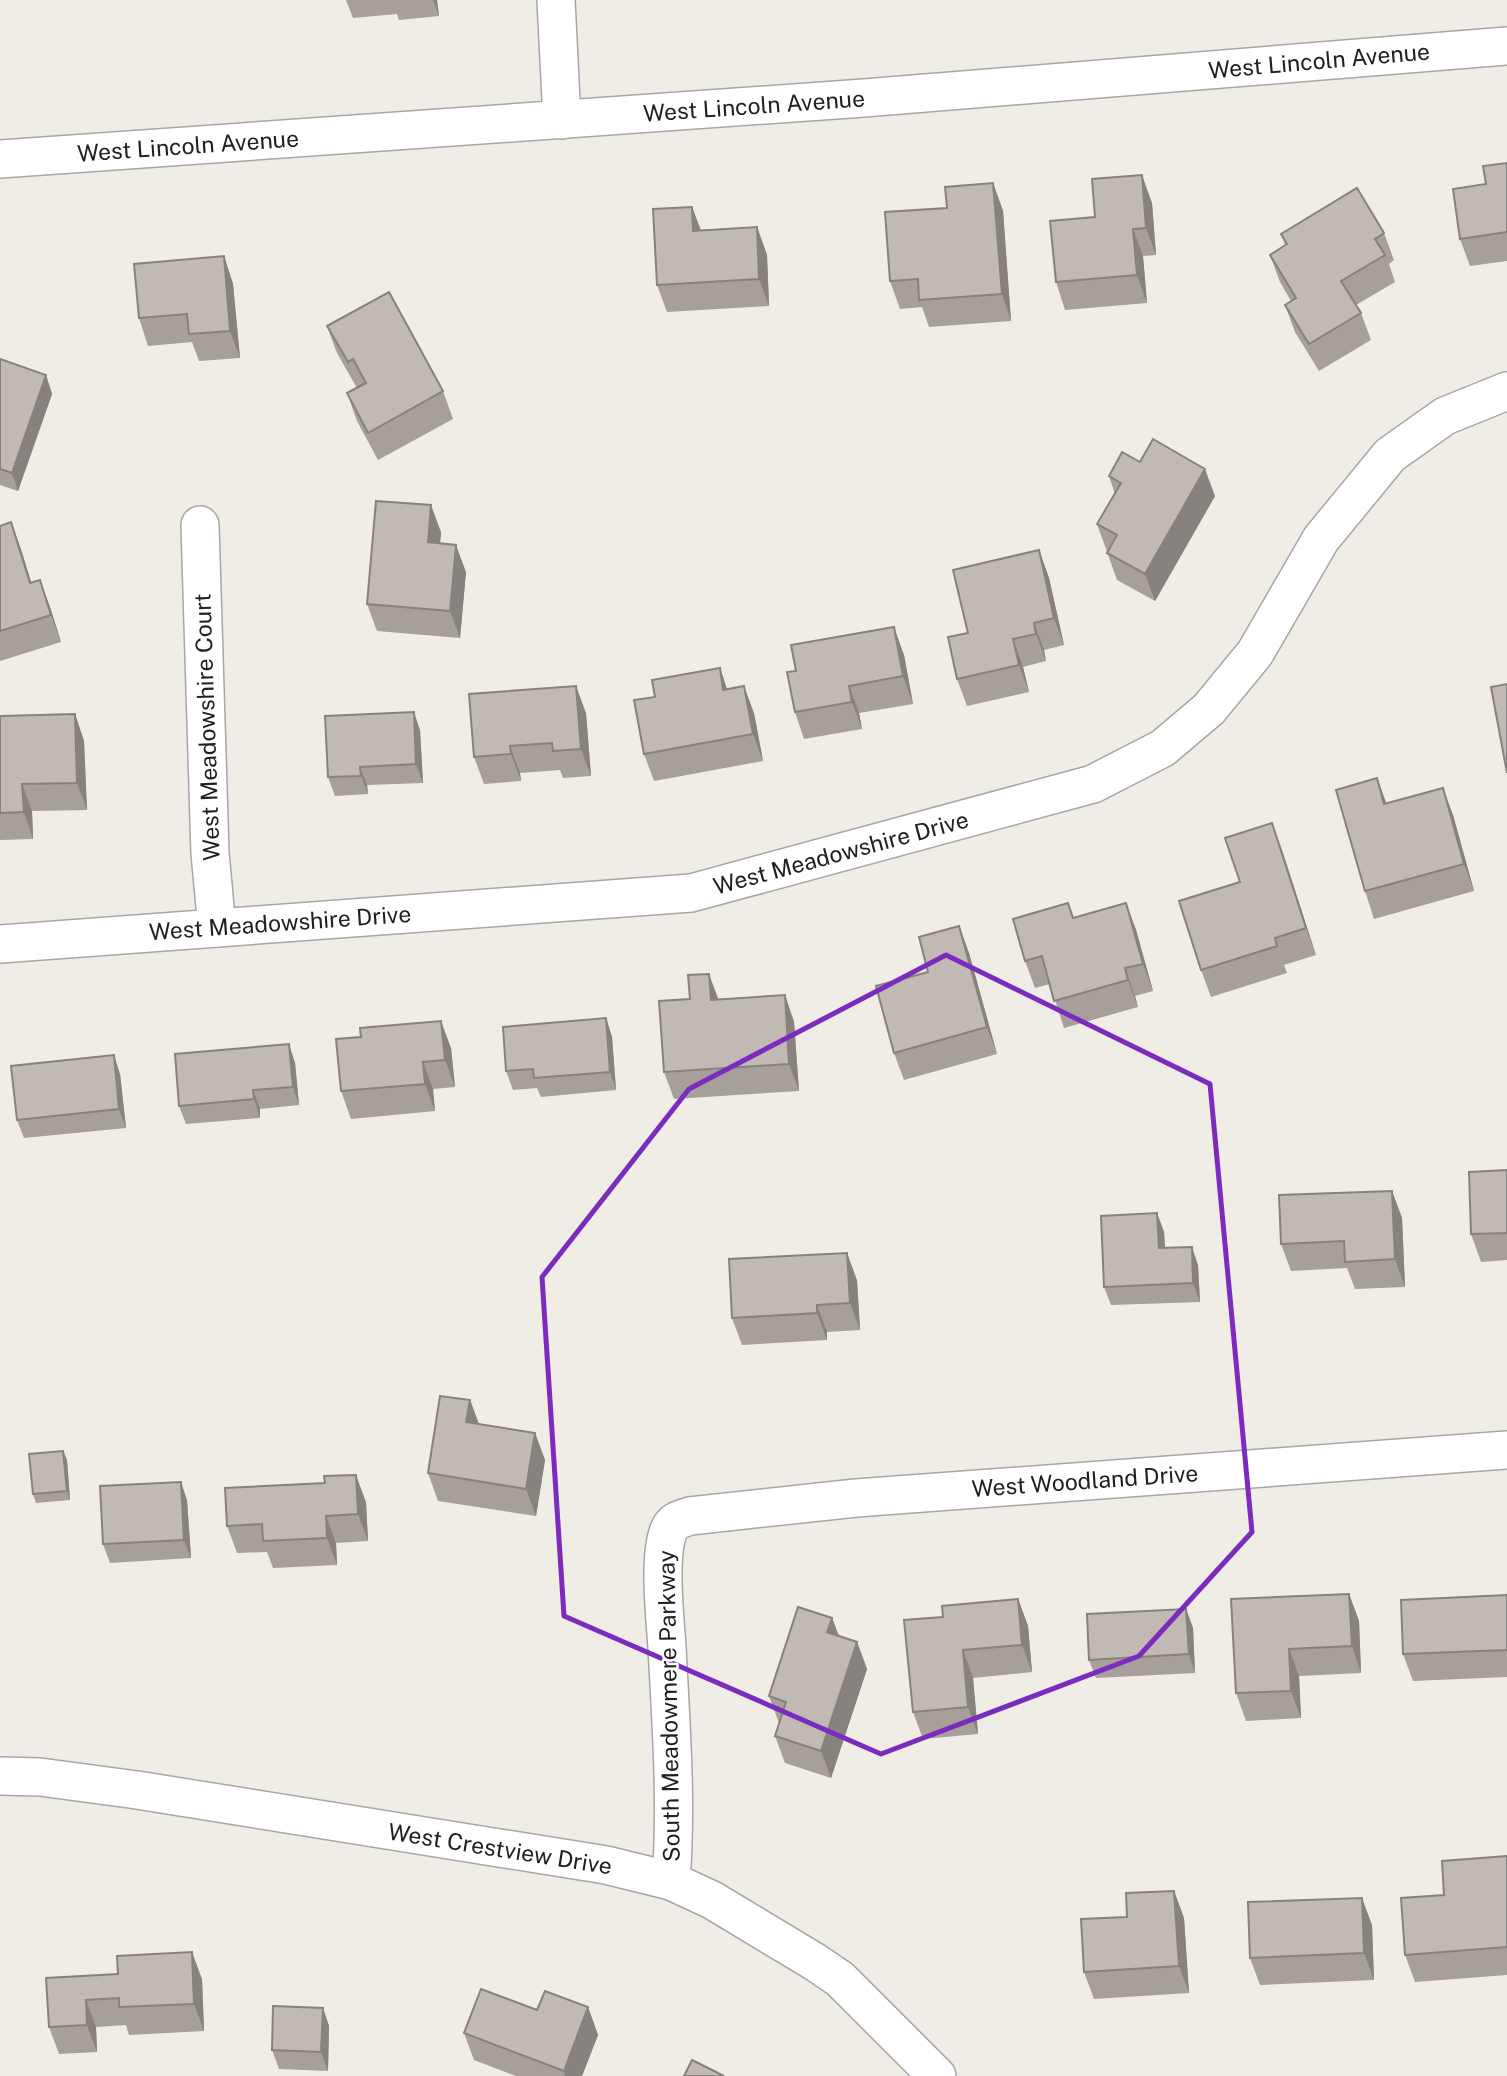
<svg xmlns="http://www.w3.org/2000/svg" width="1507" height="2076" font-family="'Public Sans',sans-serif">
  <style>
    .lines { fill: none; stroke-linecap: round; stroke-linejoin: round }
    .street-casing { stroke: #a7a7a7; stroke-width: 40 }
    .street { stroke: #fff; stroke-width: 37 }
    .wall { fill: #a69f9a }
    .shaded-wall { fill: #87827d }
    .building { fill: #c1b9b3; stroke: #87827d; stroke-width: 2 }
    .marked { fill: none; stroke: #7b2cbf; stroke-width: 5; stroke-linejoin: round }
    .labels { text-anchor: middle; stroke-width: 5; stroke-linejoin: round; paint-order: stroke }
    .street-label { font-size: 23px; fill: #202020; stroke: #fff }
  </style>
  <rect width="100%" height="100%" fill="#f0ede6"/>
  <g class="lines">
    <defs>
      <g id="street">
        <path d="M556 0 562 120"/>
        <path d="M0 159 864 98 1507 46"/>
        <path d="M200 525 210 853 217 928"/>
        <path d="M0 944 691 893 1093 784 1163 748 1209 709 1255 653 1321 539 1390 455 1445 416 1507 391"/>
        <path d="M0 1776 40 1777 137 1790 606 1865 671 1881 712 1900 815 1962 840 1979 937 2076"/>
        <path d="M671 1881C677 1803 671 1725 667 1647 665 1618 658 1555 669 1530 673 1520 681 1519 690 1516L856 1498 1507 1450"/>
      </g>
    </defs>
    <use href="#street" class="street-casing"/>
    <use href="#street" class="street"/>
  </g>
  <g class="wall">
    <path d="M346 0H437L439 16 399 20 397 14 353 18Z"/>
    <path d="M1507 163V261L1470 266 1460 239 1486 184Z"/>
    <path d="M993 183 1003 211 1011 321 929 327 922 307 900 309 890 281 947 208Z"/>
    <path d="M1152 203 1156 255 1143 256 1147 303 1065 310 1056 282 1095 217Z"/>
    <path d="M692 207 701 230 757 227 767 255 769 306 667 312 657 285Z"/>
    <path d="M1384 233 1394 260 1389 264 1395 282 1356 305 1361 313 1371 340 1319 371 1295 332 1285 305 1291 301 1280 282 1270 255 1285 245 1281 234Z"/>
    <path d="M224 256 233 284 240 358 199 361 192 342 148 346 139 318Z"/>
    <path d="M327 326 443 391 453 419 378 460 357 421 347 393 357 388 337 353Z"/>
    <path d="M0 359 46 375 52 394 18 491 0 485Z"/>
    <path d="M1140 462 1215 496 1155 601 1117 580 1097 524 1115 494 1109 476Z"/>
    <path d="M11 522 31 583 50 607 61 642 0 661V526Z"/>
    <path d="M441 532 440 543 466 572 460 638 377 631 367 604Z"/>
    <path d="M1039 550 1049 578 1064 645 1044 650 1046 661 1023 667 1029 692 967 706 957 679 968 633Z"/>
    <path d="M904 655 913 704 859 713 862 729 804 739 795 712Z"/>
    <path d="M720 668 727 689 754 713 763 761 654 781 644 754 655 697Z"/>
    <path d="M586 713 591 776 563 778 560 770 520 773 521 781 484 784 474 757Z"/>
    <path d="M75 714 84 741 87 810 32 811 33 839 0 840V716Z"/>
    <path d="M420 730 423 783 367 785 368 794 335 796 328 777Z"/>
    <path d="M1377 778 1386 803 1453 815 1474 891 1374 919 1365 891Z"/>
    <path d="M1272 823 1316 955 1284 965 1287 973 1211 997 1201 970 1240 882Z"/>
    <path d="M1126 903 1136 930 1153 991 1135 996 1138 1007 1064 1028 1050 984 1035 988 1025 961 1074 918Z"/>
    <path d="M959 926 969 953 997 1054 904 1080 894 1053 928 972Z"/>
    <path d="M785 995 794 1022 799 1091 674 1099 664 1072 719 999Z"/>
    <path d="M606 1018 612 1037 616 1090 541 1097 537 1088 513 1090 506 1071Z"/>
    <path d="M451 1048 455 1087 433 1089 435 1111 351 1119 341 1091Z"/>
    <path d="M295 1063 299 1105 260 1109V1118L186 1124 179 1106Z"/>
    <path d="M120 1074 126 1128 24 1138 17 1120Z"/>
    <path d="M1507 1170V1260L1481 1262 1471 1234Z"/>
    <path d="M1392 1191 1402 1218 1405 1287 1355 1289 1347 1268 1291 1271 1281 1244Z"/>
    <path d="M1157 1213 1164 1232 1165 1248 1198 1265 1200 1302 1111 1305 1104 1287Z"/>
    <path d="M857 1280 860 1330 827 1332V1340L742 1345 732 1318Z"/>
    <path d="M470 1400 479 1424 535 1433 545 1460 536 1516 438 1501 428 1473Z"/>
    <path d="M63 1451 67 1460 70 1500 36 1503 33 1494Z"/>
    <path d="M187 1500 191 1558 110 1563 103 1544Z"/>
    <path d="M366 1502 368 1541 336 1543 337 1565 273 1568 267 1552 237 1553 227 1526Z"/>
    <path d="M1349 1594 1359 1621 1361 1673 1299 1676 1301 1718 1246 1721 1236 1693Z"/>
    <path d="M1507 1595V1677L1413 1681 1403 1654Z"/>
    <path d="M1018 1599 1028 1626 1032 1672 973 1678 978 1734 923 1739 913 1712 943 1617Z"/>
    <path d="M1186 1609 1193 1628 1195 1673 1096 1678 1089 1660Z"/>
    <path d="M832 1618 839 1636 857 1642 867 1669 831 1778 785 1763 775 1736 779 1723 769 1696Z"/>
    <path d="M1507 1856V1975L1415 1982 1405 1955 1444 1895Z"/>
    <path d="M1174 1891 1184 1918 1189 1993 1094 1999 1084 1972Z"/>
    <path d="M1372 1925 1374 1980 1260 1985 1250 1958Z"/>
    <path d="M46 1978 202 1979 204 2031 129 2035 126 2025 96 2027 97 2052 59 2054 49 2027Z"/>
    <path d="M588 2007 598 2035 582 2076H516L474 2060 464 2033 537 2010Z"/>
    <path d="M323 2008 329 2026 328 2071 279 2069 272 2050Z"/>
  </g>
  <g class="shaded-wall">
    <path d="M433 0H437L439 16Z"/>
    <path d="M1142 175 1152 203 1156 255 1146 228Z"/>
    <path d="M993 183 1003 211 1011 321 1002 294Z"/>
    <path d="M692 207 702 234 693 231Z"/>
    <path d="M757 227 767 255 769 306 759 279Z"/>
    <path d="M1133 229 1143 256 1147 303 1137 275Z"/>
    <path d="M224 256 233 284 240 358 230 331Z"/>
    <path d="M46 375 52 394 18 491 12 473Z"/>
    <path d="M1205 469 1215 496 1155 601 1145 574Z"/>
    <path d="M431 505 441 532 438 569 428 542Z"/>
    <path d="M11 522 21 549 40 611 30 583Z"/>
    <path d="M456 545 466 572 460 638 450 611Z"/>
    <path d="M1039 550 1049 578 1064 645 1054 618Z"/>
    <path d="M40 580 50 607 61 642 51 615Z"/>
    <path d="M1034 623 1044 650 1046 661 1036 634Z"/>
    <path d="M894 627 904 655 913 704 903 676Z"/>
    <path d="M1013 639 1023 667 1029 692 1019 665Z"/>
    <path d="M720 668 729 695 723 690Z"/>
    <path d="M576 686 586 713 591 776 581 749Z"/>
    <path d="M744 686 754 713 763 761 753 734Z"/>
    <path d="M849 686 859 713 862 729 852 702Z"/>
    <path d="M414 712 420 730 423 783 416 764Z"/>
    <path d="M75 714 84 741 87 810 77 783Z"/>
    <path d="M510 746 520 773 521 781 511 754Z"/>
    <path d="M360 767 367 785 368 794 361 776Z"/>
    <path d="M1377 778 1387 805 1384 804Z"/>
    <path d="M22 784 32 811 33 839 24 812Z"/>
    <path d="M1443 788 1453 815 1474 891 1464 864Z"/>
    <path d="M1272 823 1282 850 1316 955 1306 928Z"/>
    <path d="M1126 903 1136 930 1153 991 1143 964Z"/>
    <path d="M959 926 969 953 997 1054 987 1027Z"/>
    <path d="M1125 968 1135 996 1138 1007 1128 980Z"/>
    <path d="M709 974 719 1001 711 1000Z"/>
    <path d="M785 995 794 1022 799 1091 789 1064Z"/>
    <path d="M606 1018 612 1037 616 1090 610 1072Z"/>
    <path d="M441 1021 451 1048 455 1087 445 1060Z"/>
    <path d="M289 1044 295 1063 299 1105 293 1087Z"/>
    <path d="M114 1055 120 1074 126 1128 119 1109Z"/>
    <path d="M423 1062 433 1089 435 1111 425 1084Z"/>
    <path d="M253 1090 260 1109V1118L254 1099Z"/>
    <path d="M1392 1191 1402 1218 1405 1287 1395 1259Z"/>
    <path d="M1157 1213 1164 1232 1166 1267 1159 1248Z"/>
    <path d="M1192 1247 1198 1265 1200 1302 1193 1283Z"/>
    <path d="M847 1253 857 1280 860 1330 850 1303Z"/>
    <path d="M817 1305 827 1332V1340L817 1313Z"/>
    <path d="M470 1400 480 1427 466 1422Z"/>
    <path d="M535 1433 545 1460 536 1516 526 1489Z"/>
    <path d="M63 1451 67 1460 70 1500 67 1491Z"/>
    <path d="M356 1475 366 1502 368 1541 358 1514Z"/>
    <path d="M181 1482 187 1500 191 1558 184 1540Z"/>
    <path d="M326 1516 336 1543 337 1565 327 1538Z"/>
    <path d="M1349 1594 1359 1621 1361 1673 1352 1646Z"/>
    <path d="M1018 1599 1028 1626 1032 1672 1022 1645Z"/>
    <path d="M1186 1609 1193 1628 1195 1673 1189 1654Z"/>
    <path d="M832 1618 842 1645 827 1632Z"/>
    <path d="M857 1642 867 1669 831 1778 821 1751Z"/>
    <path d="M1289 1649 1299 1676 1301 1718 1291 1691Z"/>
    <path d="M963 1650 973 1678 978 1734 968 1707Z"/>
    <path d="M1174 1891 1184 1918 1189 1993 1179 1966Z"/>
    <path d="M1362 1898 1372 1925 1374 1980 1364 1953Z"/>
    <path d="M192 1952 202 1979 204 2031 194 2004Z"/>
    <path d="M86 2000 96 2027 97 2052 87 2025Z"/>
    <path d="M588 2007 598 2035 582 2076H565L564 2071Z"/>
    <path d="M323 2008 329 2026 328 2071 321 2052Z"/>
  </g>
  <g class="building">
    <path d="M1507 163V232L1460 239 1453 189 1486 184 1483 166Z"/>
    <path d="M1142 175 1146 228 1133 229 1137 275 1056 282 1050 221 1095 217 1092 179Z"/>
    <path d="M993 183 1002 294 919 300 918 279 890 281 885 212 947 208 945 187Z"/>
    <path d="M1357 188 1384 233 1375 239 1385 255 1341 281 1361 313 1309 344 1285 305 1296 298 1270 255 1287 244 1281 234Z"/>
    <path d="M692 207 693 231 757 227 759 279 657 285 653 209Z"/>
    <path d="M224 256 230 331 189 334 187 314 139 318 134 264Z"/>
    <path d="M389 292 443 391 368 433 347 393 366 383 353 359 348 362 327 326Z"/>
    <path d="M0 359 46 375 12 473 0 469Z"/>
    <path d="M1153 439 1205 469 1145 574 1107 553 1117 535 1097 524 1121 483 1109 476 1122 452 1140 462Z"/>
    <path d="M376 501 431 505 428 542 456 545 450 611 367 604Z"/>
    <path d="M11 522 30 583 40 580 51 615 0 631V526Z"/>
    <path d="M1039 550 1054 618 1034 623 1036 634 1013 639 1019 665 957 679 948 637 968 633 953 570Z"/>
    <path d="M894 627 903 676 849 686 852 702 795 712 787 672 796 671 791 645Z"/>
    <path d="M720 668 723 690 744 686 753 734 644 754 634 700 655 697 652 680Z"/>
    <path d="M1507 684V773L1491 687Z"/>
    <path d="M576 686 581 749 553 751 552 743 510 746 511 754 474 757 469 694Z"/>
    <path d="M414 712 416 764 360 767 361 776 328 777 325 716Z"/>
    <path d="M75 714 77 783 22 784 24 812 0 813V716Z"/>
    <path d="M1377 778 1384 804 1443 788 1464 864 1365 891 1336 790Z"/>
    <path d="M1272 823 1306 928 1275 938 1277 946 1201 970 1179 901 1240 882 1225 838Z"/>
    <path d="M1068 903 1073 918 1126 903 1143 964 1125 968 1128 980 1054 1001 1042 956 1025 961 1013 919Z"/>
    <path d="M959 926 987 1027 894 1053 876 986 928 972 919 937Z"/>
    <path d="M709 974 711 1000 785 995 789 1064 664 1072 659 1001 690 999 688 975Z"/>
    <path d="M606 1018 610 1072 534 1078 533 1069 506 1071 503 1027Z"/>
    <path d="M441 1021 445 1060 423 1062 425 1084 341 1091 336 1039 361 1037 360 1028Z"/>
    <path d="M289 1044 293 1087 253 1090 254 1099 179 1106 175 1054Z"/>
    <path d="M114 1055 119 1109 17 1120 11 1066Z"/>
    <path d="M1507 1170V1233L1471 1234 1469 1172Z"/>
    <path d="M1392 1191 1395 1259 1345 1262 1344 1241 1281 1244 1279 1195Z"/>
    <path d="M1157 1213 1159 1248 1192 1247 1193 1283 1104 1287 1101 1216Z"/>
    <path d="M847 1253 850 1303 817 1305V1313L732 1318 729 1259Z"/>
    <path d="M440 1396 470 1400 466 1422 535 1433 526 1489 428 1473Z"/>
    <path d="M63 1451 67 1491 33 1494 29 1454Z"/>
    <path d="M356 1475 358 1514 326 1516 327 1538 263 1541 262 1524 227 1526 225 1488 325 1483 324 1476Z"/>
    <path d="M181 1482 184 1540 103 1544 100 1486Z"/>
    <path d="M1349 1594 1352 1646 1289 1649 1291 1691 1236 1693 1231 1599Z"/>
    <path d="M1507 1595V1650L1403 1654 1401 1600Z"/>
    <path d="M1018 1599 1022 1645 963 1650 968 1707 913 1712 904 1620 943 1617 942 1606Z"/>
    <path d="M798 1607 832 1618 827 1632 857 1642 821 1751 775 1736 786 1702 769 1696Z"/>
    <path d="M1186 1609 1189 1654 1089 1660 1087 1614Z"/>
    <path d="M1507 1856V1947L1405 1955 1401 1898 1444 1895 1442 1861Z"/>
    <path d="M1174 1891 1179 1966 1084 1972 1081 1919 1127 1917 1126 1893Z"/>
    <path d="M1362 1898 1364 1953 1250 1958 1248 1902Z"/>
    <path d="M192 1952 194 2004 119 2007V1998L86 2000 87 2025 49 2027 46 1978 118 1974 117 1956Z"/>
    <path d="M481 1989 537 2010 545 1991 588 2007 564 2071 464 2033Z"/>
    <path d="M273 2006 323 2008 321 2052 272 2050Z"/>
    <path d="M692 2060 724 2076H684Z"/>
  </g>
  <path class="marked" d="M946 955 1210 1084 1252 1532 1139 1656 881 1754 564 1616 542 1277 689 1089Z"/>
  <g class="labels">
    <g class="street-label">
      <text transform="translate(1319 61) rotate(-5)" y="8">West Lincoln Avenue</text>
      <text transform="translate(754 106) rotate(-4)" y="8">West Lincoln Avenue</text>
      <text transform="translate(188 146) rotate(-4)" y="8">West Lincoln Avenue</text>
      <text transform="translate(207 727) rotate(-92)" y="8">West Meadowshire Court</text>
      <text transform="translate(841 853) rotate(-15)" y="8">West Meadowshire Drive</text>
      <text transform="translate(280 923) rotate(-4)" y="8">West Meadowshire Drive</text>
      <text transform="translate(1085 1481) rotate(-4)" y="8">West Woodland Drive</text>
      <text transform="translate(669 1706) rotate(-91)" y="8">South Meadowmere Parkway</text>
      <text transform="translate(500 1849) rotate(9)" y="8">West Crestview Drive</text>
    </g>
  </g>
</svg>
